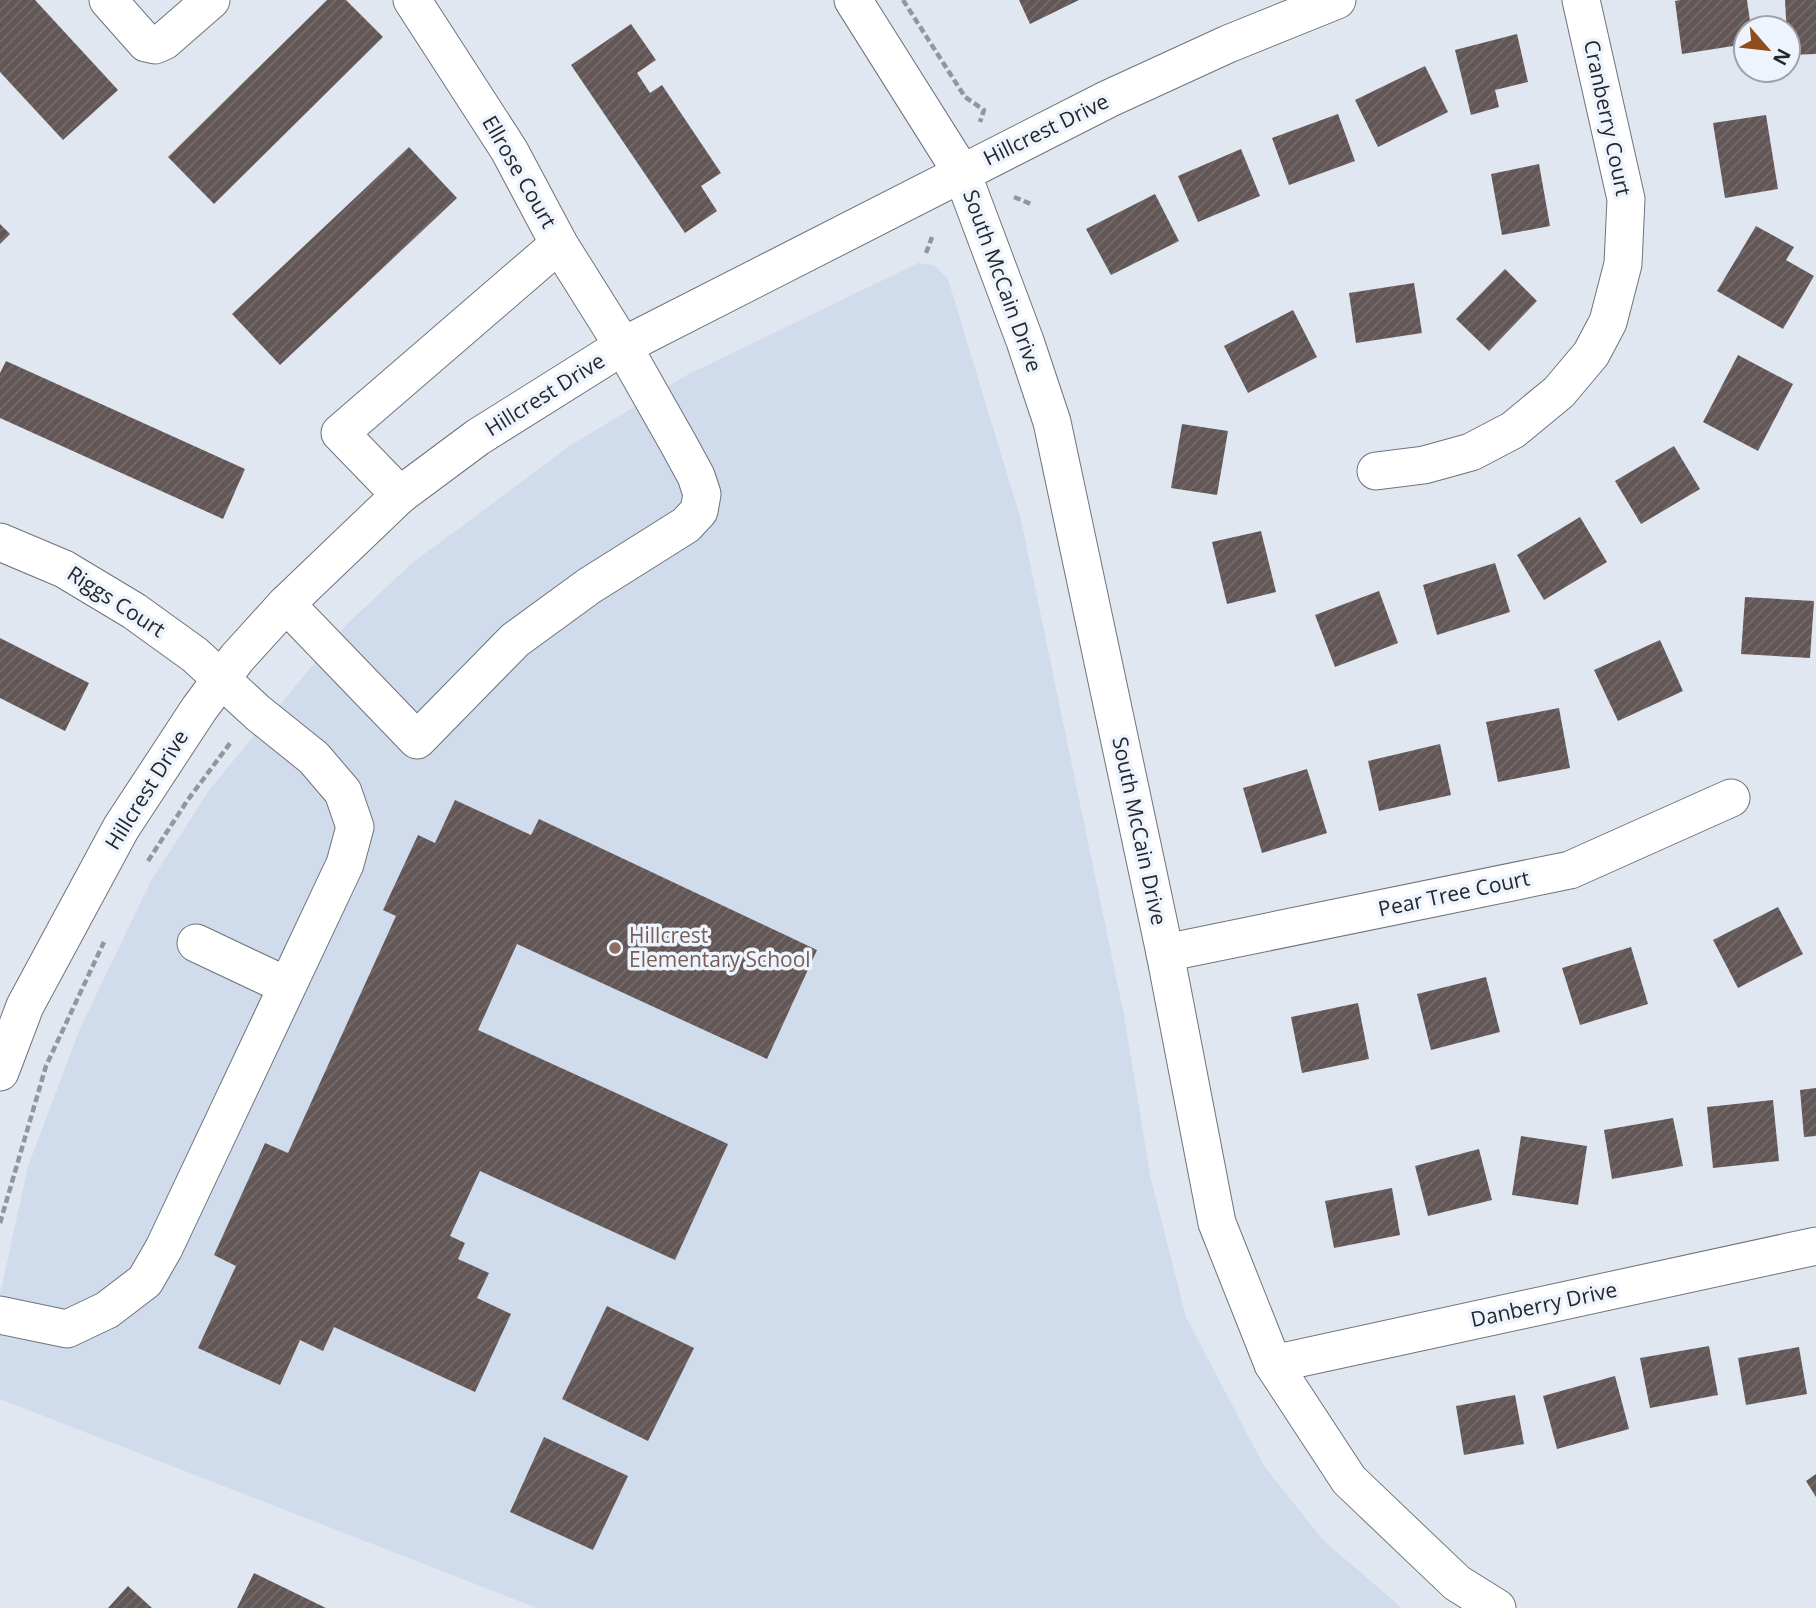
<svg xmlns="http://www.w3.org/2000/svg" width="1816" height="1608" font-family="'Open Sans',sans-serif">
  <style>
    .built { fill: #d0dbeb }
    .building { fill: url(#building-hatch) }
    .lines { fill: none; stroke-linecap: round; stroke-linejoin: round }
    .minor-casing { stroke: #6e737c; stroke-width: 39 }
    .path { stroke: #92969d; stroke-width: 4.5; stroke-dasharray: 7 3.5; stroke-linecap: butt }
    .minor { stroke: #fff; stroke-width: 37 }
    .education-dot { fill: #8d6e63; stroke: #eef4fe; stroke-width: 2.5 }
    .labels { text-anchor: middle; stroke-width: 7; stroke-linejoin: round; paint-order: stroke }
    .street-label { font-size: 21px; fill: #25272b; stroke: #eef4fe }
    .education-label { font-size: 21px; fill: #785e54; stroke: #eef4fe; text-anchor: start }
  </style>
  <defs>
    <pattern id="building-hatch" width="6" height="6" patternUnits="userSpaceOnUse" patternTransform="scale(1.75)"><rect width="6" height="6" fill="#625756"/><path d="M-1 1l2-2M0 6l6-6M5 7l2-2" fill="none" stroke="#746c6b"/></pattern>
  </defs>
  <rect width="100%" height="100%" fill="#e1e7f1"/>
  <path class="built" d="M918 263 934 265 948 279 1021 520 1124 1015 1151 1180 1186 1317 1264 1466 1323 1540 1402 1608H537L0 1399V1295L28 1166 81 1026 151 881 210 789 346 625 411 564 571 445 687 375Z"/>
  <g class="building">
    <path d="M0 0H35L118 90 63 140 0 72Z"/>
    <path d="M327 0H346L383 37 214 204 168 157Z"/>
    <path d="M1019 0H1079L1030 24Z"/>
    <path d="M1680 0H1747L1751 28H1746V44L1682 54 1675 1Z"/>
    <path d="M1785 0H1816V54L1788 55Z"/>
    <path d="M631 24 656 60 637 73 650 93 662 85 721 173 701 186 717 211 685 233 571 65Z"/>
    <path d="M1517 34 1528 82 1495 90 1499 107 1471 115 1455 50Z"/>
    <path d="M1425 66 1448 112 1378 147 1355 100Z"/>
    <path d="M1338 114 1355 161 1289 185 1272 138Z"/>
    <path d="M1766 115 1778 189 1725 198 1713 123Z"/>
    <path d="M409 147 457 198 280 365 232 314Z"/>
    <path d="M1241 149 1260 196 1198 222 1178 176Z"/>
    <path d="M1539 164 1550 226 1502 235 1491 174Z"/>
    <path d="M1155 194 1179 241 1111 275 1086 229Z"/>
    <path d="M0 224 10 234 0 244Z"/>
    <path d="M1756 226 1794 247 1786 260 1814 276 1783 329 1717 291Z"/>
    <path d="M1505 269 1537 301 1489 351 1456 319Z"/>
    <path d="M1414 283 1422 333 1356 343 1349 293Z"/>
    <path d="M1293 310 1317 357 1248 393 1224 346Z"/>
    <path d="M1738 355 1793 384 1758 451 1703 422Z"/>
    <path d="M6 361 245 469 223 519 0 418V373Z"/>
    <path d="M1182 424 1228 431 1217 495 1171 488Z"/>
    <path d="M1674 446 1700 489 1641 524 1615 481Z"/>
    <path d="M1580 517 1607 562 1544 600 1517 555Z"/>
    <path d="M1261 531 1276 592 1227 604 1212 542Z"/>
    <path d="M1495 563 1510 612 1437 635 1423 585Z"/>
    <path d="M1379 591 1398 643 1335 667 1315 615Z"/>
    <path d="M1745 597 1814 601 1810 658 1741 654Z"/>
    <path d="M0 638 89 683 65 731 0 698Z"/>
    <path d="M1660 640 1683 691 1618 721 1594 670Z"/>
    <path d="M1559 708 1570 768 1498 782 1486 722Z"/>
    <path d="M1440 744 1451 795 1379 811 1368 761Z"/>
    <path d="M1307 769 1327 833 1262 853 1243 788Z"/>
    <path d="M455 800 531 835 539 819 817 950 767 1059 517 944 478 1030 728 1144 675 1260 480 1171 450 1236 465 1243 458 1259 489 1273 477 1298 511 1314 475 1392 334 1327 323 1351 300 1340 280 1385 198 1348 236 1266 214 1255 265 1143 288 1153 396 916 383 910 418 835 435 843Z"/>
    <path d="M1778 907 1803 954 1738 988 1713 940Z"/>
    <path d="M1631 947 1648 1004 1580 1025 1562 968Z"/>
    <path d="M1486 977 1500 1032 1431 1050 1417 994Z"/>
    <path d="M1358 1003 1369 1059 1302 1073 1291 1017Z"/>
    <path d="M1816 1088V1136L1804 1137 1800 1090Z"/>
    <path d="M1773 1100 1779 1161 1713 1168 1707 1107Z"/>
    <path d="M1673 1118 1683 1166 1612 1179 1604 1130Z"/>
    <path d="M1521 1136 1587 1146 1578 1205 1512 1195Z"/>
    <path d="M1479 1149 1492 1200 1428 1216 1415 1166Z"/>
    <path d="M1392 1188 1400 1235 1334 1248 1325 1201Z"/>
    <path d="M607 1306 694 1348 648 1441 562 1399Z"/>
    <path d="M1709 1346 1718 1395 1650 1408 1640 1358Z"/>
    <path d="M1799 1347 1807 1394 1746 1405 1738 1358Z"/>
    <path d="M1615 1376 1629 1429 1557 1449 1543 1396Z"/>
    <path d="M1515 1395 1524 1444 1464 1455 1456 1406Z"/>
    <path d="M544 1437 628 1476 593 1550 510 1512Z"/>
    <path d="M1816 1474V1497L1806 1481Z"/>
    <path d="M254 1573 326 1608H237Z"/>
    <path d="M128 1586 152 1608H108Z"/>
  </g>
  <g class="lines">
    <defs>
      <g id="minor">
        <path d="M108 0 146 43 155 45 164 41 211 0"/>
        <path d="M853 0 962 173 1025 341 1052 422 1165 953 1217 1223 1273 1364 1349 1480 1457 1583 1497 1608"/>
        <path d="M1376 471 1424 465 1471 452 1513 430 1559 392 1591 354 1608 322 1623 264 1626 199 1581 0"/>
        <path d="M400 495 340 433 559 244"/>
        <path d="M0 542 64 569 134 611 195 655 258 713 314 758 343 792 355 827 345 864 164 1248 145 1281 107 1310 67 1329 0 1315"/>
        <path d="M286 604 417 740 515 640 589 586 686 525 699 511 702 494 696 476 678 443 623 346 559 244 509 150 412 0"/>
        <path d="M196 943 287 986"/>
        <path d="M1165 953 1570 870 1731 798"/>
        <path d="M0 1072 25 1006 121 828 199 709 237 658 286 604 400 495 478 437 623 346 1108 99 1228 44 1337 0"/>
        <path d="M1273 1364 1816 1246"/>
      </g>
    </defs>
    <use href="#minor" class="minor-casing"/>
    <g class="path">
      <path d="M903 0 965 97 984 110 980 122"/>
      <path d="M1014 197 1031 204"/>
      <path d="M926 253 932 237"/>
      <path d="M148 861 187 801 231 742"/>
      <path d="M0 1223 46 1066 104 942"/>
    </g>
    <use href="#minor" class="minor"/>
  </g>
  <circle class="education-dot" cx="615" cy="948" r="7"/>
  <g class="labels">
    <g class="street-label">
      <text transform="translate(1607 118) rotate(78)" y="7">Cranberry Court</text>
      <text transform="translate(1046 130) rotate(-26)" y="7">Hillcrest Drive</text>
      <text transform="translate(519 172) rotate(60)" y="7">Ellrose Court</text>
      <text transform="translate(1002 281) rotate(70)" y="7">South McCain Drive</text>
      <text transform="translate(545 395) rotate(-32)" y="7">Hillcrest Drive</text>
      <text transform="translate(116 602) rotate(33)" y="7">Riggs Court</text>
      <text transform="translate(147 790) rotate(-58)" y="7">Hillcrest Drive</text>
      <text transform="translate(1139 831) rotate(78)" y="7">South McCain Drive</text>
      <text transform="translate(1454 894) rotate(-12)" y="7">Pear Tree Court</text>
      <text transform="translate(1544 1305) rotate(-12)" y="7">Danberry Drive</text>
    </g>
    <g class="education-label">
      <text x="629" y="943">Hillcrest<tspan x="629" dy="24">Elementary School</tspan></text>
    </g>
  </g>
  <g transform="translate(1767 49) rotate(118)"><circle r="33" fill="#eef4fe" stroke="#9ea2aa" stroke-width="2"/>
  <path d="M0-5L12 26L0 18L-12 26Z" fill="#8f4d1c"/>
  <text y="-10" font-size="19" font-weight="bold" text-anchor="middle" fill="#25272b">N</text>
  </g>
</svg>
